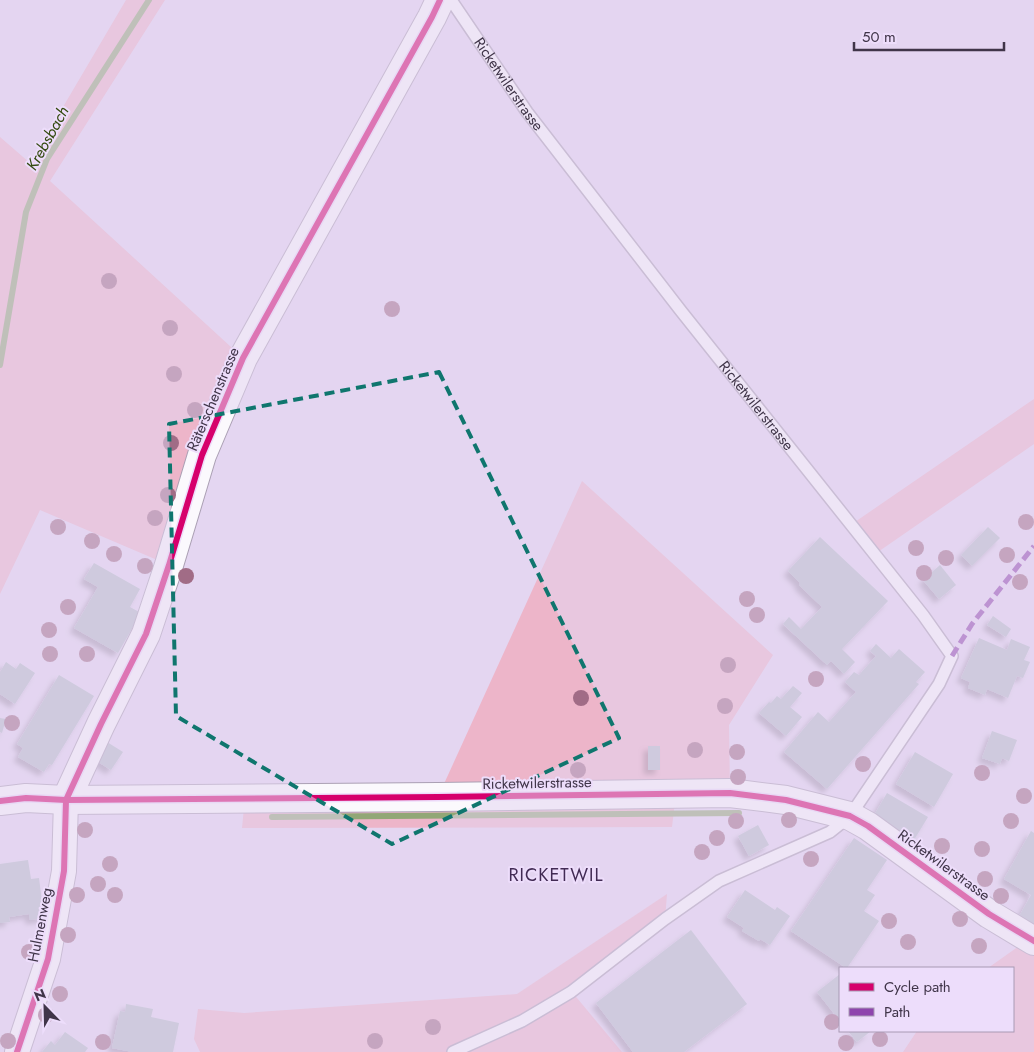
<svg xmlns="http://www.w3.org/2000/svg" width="1034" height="1052" font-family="Jost,sans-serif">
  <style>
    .green { fill: #edb5c9 }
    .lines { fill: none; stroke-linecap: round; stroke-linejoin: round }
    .stream { stroke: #92a776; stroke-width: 6 }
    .building { fill: #b5bdc8; filter: url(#shadow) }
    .lane-casing { stroke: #aba0b4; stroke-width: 14 }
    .street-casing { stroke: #aba0b4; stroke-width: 26 }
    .secondary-casing { stroke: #aba0b4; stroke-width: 30 }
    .lane { stroke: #fbf9fd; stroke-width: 11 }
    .street { stroke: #fbf9fd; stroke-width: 24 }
    .secondary { stroke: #fbf9fd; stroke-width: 28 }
    .quiet { stroke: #8e44ad; stroke-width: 5; stroke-dasharray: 10 5; stroke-linecap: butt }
    .cycleway-casing { stroke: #edddfb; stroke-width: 9 }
    .cycleway { stroke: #d6006c; stroke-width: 6 }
    .tree { fill: #a16c86 }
    .marked { fill: none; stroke: #0f766e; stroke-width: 4; stroke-dasharray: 10 6; stroke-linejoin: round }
    .labels { text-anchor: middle; stroke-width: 4; stroke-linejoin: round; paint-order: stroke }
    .street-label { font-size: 15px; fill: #403549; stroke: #edddfb }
    .water-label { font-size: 16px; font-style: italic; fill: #334a0f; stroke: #edddfb }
    .quarter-label { font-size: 18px; letter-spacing: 1px; fill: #422b54; stroke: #edddfb }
  </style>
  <defs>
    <filter id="shadow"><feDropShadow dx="-4.5" dy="4.5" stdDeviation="2.5" flood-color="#0004"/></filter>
  </defs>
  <rect width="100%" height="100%" fill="#e4d6f1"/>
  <g class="green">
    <path d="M126 0H165L50 181 243 358 169 565 40 510 0 594V137L30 163Z"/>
    <path d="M1034 399V444L875 554 852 524Z"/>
    <path d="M582 481 773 655 729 725 730 793H676L672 827 242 828 245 798 438 797Z"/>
    <path d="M667 894 665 919 572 992 622 1052H200L194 1039 198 1009 244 1013 517 994Z"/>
    <path d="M1029 939 1034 941V1052H903L917 1031H1013V968H988Z"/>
  </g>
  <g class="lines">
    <g class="stream">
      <path d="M0 365 26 212 47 159 149 0"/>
      <path d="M272 817 739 813"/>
    </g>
  </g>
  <g class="building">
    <path d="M988 527 1000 538 972 566 961 555Z"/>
    <path d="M820 537 888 601 842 649 855 662 844 674 831 661 827 665 783 624 789 617 801 629 822 607 799 585 800 583 788 571Z"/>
    <path d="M94 563 140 589 130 607 141 613 118 653 74 628 98 587 84 579Z"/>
    <path d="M940 565 956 585 939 599 923 580Z"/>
    <path d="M993 616 1011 629 1006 637 987 625Z"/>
    <path d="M979 638 1007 650 1011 639 1030 647 1024 660 1030 662 1023 678 1017 676 1008 698 987 689 985 695 968 688 970 682 961 678Z"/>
    <path d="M876 644 891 658 899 649 925 672 916 682 919 684 827 789 784 752 818 712 829 722 856 692 845 682 854 672 859 675 876 656 870 651Z"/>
    <path d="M6 662 16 669 20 663 35 673 15 704 0 694V672Z"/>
    <path d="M59 675 94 696 52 765 49 764 44 772 18 757 23 748 17 744Z"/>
    <path d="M793 686 802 693 790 707 802 717 786 736 759 713 769 702 771 703 777 696 781 699Z"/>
    <path d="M0 718 6 719 2 733 0 732Z"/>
    <path d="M992 731 1017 740 1009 761 1002 758 1000 764 982 758Z"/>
    <path d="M107 742 123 752 111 770 95 760Z"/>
    <rect x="648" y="746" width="12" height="24"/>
    <path d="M915 752 953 774 934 807 896 784Z"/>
    <path d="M887 793 928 817 914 840 873 817Z"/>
    <path d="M758 825 769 845 749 856 738 836Z"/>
    <path d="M1031 831 1034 833V929L1017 920 1031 895 1004 879Z"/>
    <path d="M854 838 887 860 867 890 875 895 864 911 879 921 847 968H846L791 931Z"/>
    <path d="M28 860 31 879 39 878 44 918 30 920 29 914 9 917 10 922 0 923V864Z"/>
    <path d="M745 890 775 910 777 907 790 916 770 945 760 939 759 941 742 931 744 928 727 917Z"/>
    <path d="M691 930 747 1004 684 1052H633L596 1003Z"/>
    <path d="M840 974V1021L817 992Z"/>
    <path d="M126 1004 153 1009 151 1017 179 1023 173 1052H133L112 1048 120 1011 125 1012Z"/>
    <path d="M848 1031H871L857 1042Z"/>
    <path d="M65 1032 88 1048 85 1052H42L51 1041 55 1045Z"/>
  </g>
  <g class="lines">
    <defs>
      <g id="lane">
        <path id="s1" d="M451 0 527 112 681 311 923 615 952 656 939 684 850 816 830 832 719 881 665 919 571 992 522 1021 453 1052"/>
      </g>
      <path id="street" d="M17 1052 48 959 64 871 66 800"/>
      <g id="secondary">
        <path d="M66 800 101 724 146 634 169 565 202 455 243 358 432 17 440 0"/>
        <path d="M0 801 26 798 66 800 438 797 730 793 786 800 850 816 868 826 989 914 1034 941"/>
      </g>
    </defs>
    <use href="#lane" class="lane-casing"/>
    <use href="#street" class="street-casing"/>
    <use href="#secondary" class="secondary-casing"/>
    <use href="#lane" class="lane"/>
    <use href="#street" class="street"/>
    <use href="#secondary" class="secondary"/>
    <path class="quiet" d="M952 656 972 624 1034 546"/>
    <defs>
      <g id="cycleway">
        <path d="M0 801 26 798 66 800 438 797 730 793 786 800 850 816 868 826 989 914 1034 941"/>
        <path d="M17 1052 48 959 64 871 66 800 101 724 146 634 169 565 202 455 243 358 432 17 440 0"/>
      </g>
    </defs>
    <use href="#cycleway" class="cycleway-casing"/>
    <use href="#cycleway" class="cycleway"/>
  </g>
  <g class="tree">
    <circle cx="109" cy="281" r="8"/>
    <circle cx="392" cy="309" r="8"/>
    <circle cx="170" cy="328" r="8"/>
    <circle cx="174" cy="374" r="8"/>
    <circle cx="195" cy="410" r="8"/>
    <circle cx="171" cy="443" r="8"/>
    <circle cx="168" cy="495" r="8"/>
    <circle cx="155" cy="518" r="8"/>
    <circle cx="1026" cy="522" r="8"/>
    <circle cx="58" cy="527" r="8"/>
    <circle cx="92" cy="541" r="8"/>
    <circle cx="916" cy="548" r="8"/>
    <circle cx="114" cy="554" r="8"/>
    <circle cx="1007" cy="555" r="8"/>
    <circle cx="946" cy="558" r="8"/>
    <circle cx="145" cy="566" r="8"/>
    <circle cx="924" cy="573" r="8"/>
    <circle cx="186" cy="576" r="8"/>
    <circle cx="1020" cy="582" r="8"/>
    <circle cx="747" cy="599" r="8"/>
    <circle cx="68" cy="607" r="8"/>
    <circle cx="757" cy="615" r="8"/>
    <circle cx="49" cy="630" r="8"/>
    <circle cx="50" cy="654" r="8"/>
    <circle cx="87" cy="654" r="8"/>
    <circle cx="728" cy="665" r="8"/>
    <circle cx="816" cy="679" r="8"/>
    <circle cx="581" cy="698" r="8"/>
    <circle cx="725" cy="706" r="8"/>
    <circle cx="12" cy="723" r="8"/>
    <circle cx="695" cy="750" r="8"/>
    <circle cx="737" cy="752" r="8"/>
    <circle cx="863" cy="764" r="8"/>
    <circle cx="578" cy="770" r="8"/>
    <circle cx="982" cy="773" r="8"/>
    <circle cx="738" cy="777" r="8"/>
    <circle cx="1024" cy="796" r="8"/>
    <circle cx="789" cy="820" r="8"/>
    <circle cx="736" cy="821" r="8"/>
    <circle cx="1011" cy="821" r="8"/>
    <circle cx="85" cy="830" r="8"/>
    <circle cx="717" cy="838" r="8"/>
    <circle cx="942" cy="846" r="8"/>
    <circle cx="982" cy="849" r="8"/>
    <circle cx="702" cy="852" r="8"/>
    <circle cx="811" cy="859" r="8"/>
    <circle cx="110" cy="864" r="8"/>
    <circle cx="985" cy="879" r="8"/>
    <circle cx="98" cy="884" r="8"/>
    <circle cx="77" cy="895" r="8"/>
    <circle cx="115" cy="895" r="8"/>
    <circle cx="1001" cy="896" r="8"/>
    <circle cx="960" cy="919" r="8"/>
    <circle cx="889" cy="921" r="8"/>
    <circle cx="68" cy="935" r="8"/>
    <circle cx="908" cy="942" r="8"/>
    <circle cx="979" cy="946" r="8"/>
    <circle cx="29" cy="952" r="8"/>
    <circle cx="60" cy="994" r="8"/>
    <circle cx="46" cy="1015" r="8"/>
    <circle cx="832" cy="1022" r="8"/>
    <circle cx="433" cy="1027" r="8"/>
    <circle cx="880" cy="1039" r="8"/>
    <circle cx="8" cy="1041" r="8"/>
    <circle cx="375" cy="1041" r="8"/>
    <circle cx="103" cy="1042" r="8"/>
    <circle cx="846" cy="1043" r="8"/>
  </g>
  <path d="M0 0H1034V1052H0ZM439 372 619 738 392 844 176 716 169 424Z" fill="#e4d6f1" fill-opacity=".55" fill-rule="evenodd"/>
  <path class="marked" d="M439 372 619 738 392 844 176 716 169 424Z"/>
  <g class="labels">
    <g class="street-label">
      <text dy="5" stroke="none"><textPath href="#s1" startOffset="102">Ricketwilerstrasse</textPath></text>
      <text transform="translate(213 399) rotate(-67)" y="5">Räterschenstrasse</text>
      <text dy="5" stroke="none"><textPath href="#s1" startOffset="508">Ricketwilerstrasse</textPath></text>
      <text transform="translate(537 783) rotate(-1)" y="5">Ricketwilerstrasse</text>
      <text transform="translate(944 865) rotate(36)" y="5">Ricketwilerstrasse</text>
      <text transform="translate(40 925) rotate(-79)" y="5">Hulmenweg</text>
    </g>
    <g class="water-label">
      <text transform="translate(47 138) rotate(-61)" y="6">Krebsbach</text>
    </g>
    <g class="quarter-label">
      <text x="556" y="881">RICKETWIL</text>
    </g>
  </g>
  <rect x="839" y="967" width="175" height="65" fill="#edddfb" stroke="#a89ab4"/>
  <rect x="849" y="983" width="25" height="8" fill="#d6006c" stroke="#a89ab4"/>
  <text x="884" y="992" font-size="15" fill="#403549">Cycle path</text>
  <rect x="849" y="1008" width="25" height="8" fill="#8e44ad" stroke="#a89ab4"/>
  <text x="884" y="1017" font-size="15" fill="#403549">Path</text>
  <g transform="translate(45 1007) rotate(337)" stroke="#edddfb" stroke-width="4" paint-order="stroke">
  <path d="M0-4L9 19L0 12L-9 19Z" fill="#403549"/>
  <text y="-8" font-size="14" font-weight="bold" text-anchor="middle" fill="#403549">N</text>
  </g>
  <path d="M854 42v8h150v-8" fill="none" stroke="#403549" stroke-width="2.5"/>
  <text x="862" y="42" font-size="15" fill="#403549" stroke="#edddfb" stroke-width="4" paint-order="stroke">50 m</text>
</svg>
